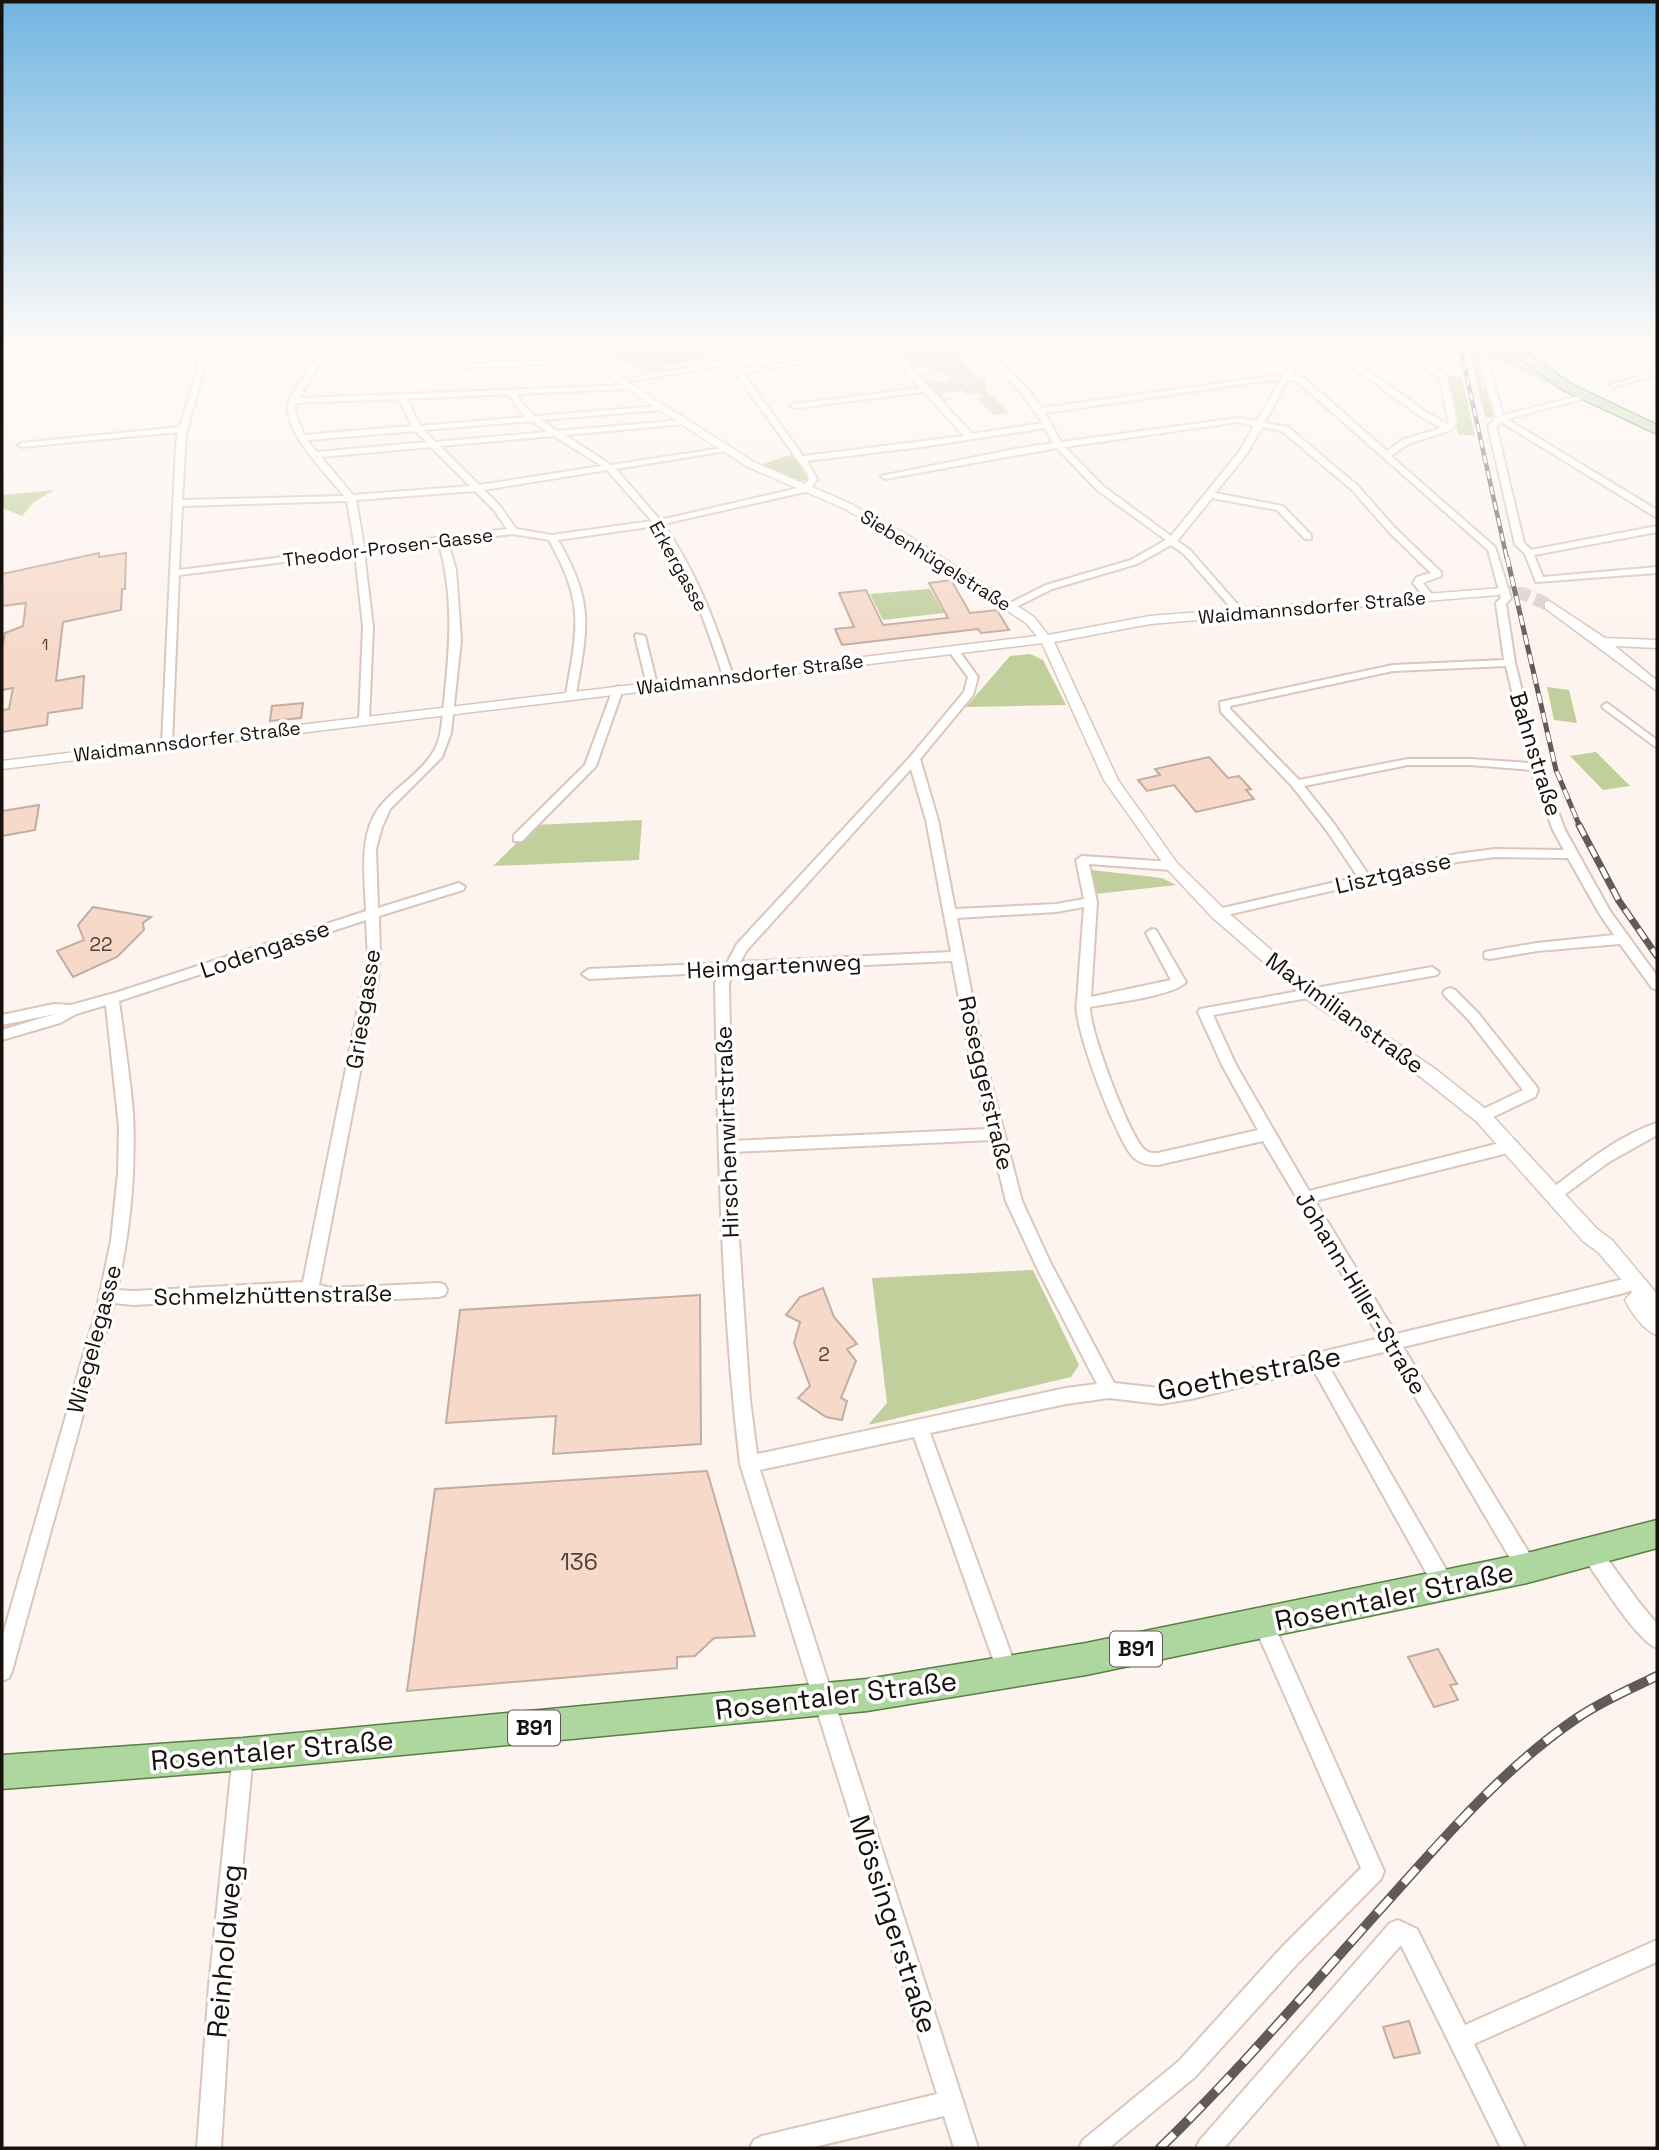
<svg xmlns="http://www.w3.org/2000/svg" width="1659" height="2150" font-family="'Space Grotesk',sans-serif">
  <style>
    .green { fill: #c0cf9c }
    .forest { fill: #b6cb82 }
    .building { fill: #f6d9c9; stroke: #c2ada1; stroke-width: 2 }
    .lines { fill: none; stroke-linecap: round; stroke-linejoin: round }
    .tertiary-tunnel { stroke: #dbd2cd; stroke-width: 13; stroke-dasharray: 13 6; stroke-linecap: butt }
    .minor-casing { stroke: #dbc6b9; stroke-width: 4 }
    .tertiary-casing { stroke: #dbc6b9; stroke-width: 3 }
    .primary-casing { stroke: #578042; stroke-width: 3 }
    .minor { fill: #fff; fill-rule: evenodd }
    .tertiary { fill: #fff; fill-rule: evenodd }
    .primary { fill: #aed79f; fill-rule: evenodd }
    .rail-far3-casing { stroke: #625a56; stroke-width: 4.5 }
    .rail-far2-casing { stroke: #625a56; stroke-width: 5 }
    .rail-far1-casing { stroke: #625a56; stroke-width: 7 }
    .rail-casing { stroke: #625a56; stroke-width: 10 }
    .rail-far3 { stroke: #fff; stroke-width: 2.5; stroke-dasharray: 8; stroke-linecap: butt }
    .rail-far2 { stroke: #fff; stroke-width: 3.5; stroke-dasharray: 10; stroke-linecap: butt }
    .rail-far1 { stroke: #fff; stroke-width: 4.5; stroke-dasharray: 12; stroke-linecap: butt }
    .rail { stroke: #fff; stroke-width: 7; stroke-dasharray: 20; stroke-linecap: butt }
    .labels { text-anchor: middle; stroke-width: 7; stroke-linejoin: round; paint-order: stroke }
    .far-number-label { font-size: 16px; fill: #50433c }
    .far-street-label { font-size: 19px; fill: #19110d; stroke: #fff }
    .number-label { font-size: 19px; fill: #50433c }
    .shield { fill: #fff; stroke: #5e5856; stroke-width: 2 }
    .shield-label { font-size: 21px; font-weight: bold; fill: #19110d }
    .street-label { font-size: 23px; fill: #19110d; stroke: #fff }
    .near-number-label { font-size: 23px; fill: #50433c }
    .near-street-label { font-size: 28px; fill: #19110d; stroke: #fff }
  </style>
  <rect width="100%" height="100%" fill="#fdf4ef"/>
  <g class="green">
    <path d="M600 346H701L709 357 663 366 666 370 643 372Z"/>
    <path d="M891 346H948L972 372 986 379 985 390 1010 413 993 415 977 398 982 397 980 394H966L962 390 941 394 944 398 957 399 943 401 928 384 944 382 951 378 946 373 925 376 928 381H940L927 383 919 375 932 373 928 367 915 368Z"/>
    <path d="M793 454 808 480 798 481 760 465Z"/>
    <path d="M54 490 34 502 22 516 2 508V495Z"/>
    <path d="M927 589H930L944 613 883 620 870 594Z"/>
    <path d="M1030 654 1043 660 1066 705 966 707 1010 656Z"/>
    <path d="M1547 687 1569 690 1577 723 1554 720Z"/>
    <path d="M1596 752 1630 786 1603 790 1570 756Z"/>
    <path d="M642 820 639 860 493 866 535 825Z"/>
    <path d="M1091 870 1162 878 1176 885 1095 894Z"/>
    <path d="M1033 1270 1079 1365 1071 1377 868 1425 887 1403 872 1278Z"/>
  </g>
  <g class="forest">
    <path d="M1468 346H1495L1560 389 1477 351 1482 387 1494 395 1500 418 1485 417Z"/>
    <path d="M1447 376 1462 377 1475 436 1458 434Z"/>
  </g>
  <g class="building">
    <path d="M99 553V557L126 553 125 589H122L121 610 63 622 56 681 84 676 82 708 48 713 47 725 2 732V710L9 709 13 688 2 690V648L5 633 23 626 26 603 2 606V574Z"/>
    <path d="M951 580 970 613 997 610 1009 630 981 633 978 629 842 645 835 629 854 627 839 593 866 590 883 625 948 618 929 583Z"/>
    <path d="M303 703 301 718 270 721 272 706Z"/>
    <path d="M1209 757 1228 778 1239 776 1251 789 1246 790 1254 799 1196 812 1174 785 1147 791 1138 780 1160 775 1155 769Z"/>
    <path d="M39 805 35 830 2 836V811Z"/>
    <path d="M93 907 151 917 143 923 144 930 117 957 73 977 57 951 84 940 78 925Z"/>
    <path d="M823 1288 834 1317 857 1344 847 1349 856 1361 841 1398 847 1401 842 1420 826 1417 798 1398 810 1386 794 1343 800 1322 786 1315 800 1297Z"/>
    <path d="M700 1295 701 1444 553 1454 556 1416 446 1423 460 1310Z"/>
    <path d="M707 1471 755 1636 714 1638 695 1656 677 1657V1668L407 1691 435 1489Z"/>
    <path d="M1438 1649 1457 1684 1450 1685 1458 1700 1434 1707 1408 1657Z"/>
    <path d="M1409 2021 1420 2053 1394 2058 1383 2027Z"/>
  </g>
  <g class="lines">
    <path class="tertiary-tunnel" d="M1498 591 1524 594 1549 605"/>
    <defs>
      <g id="minor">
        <path d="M198 346H206V358L317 353 318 346H326L325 352 458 346H513L509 348 324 357 299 398 631 385 632 387 628 389 517 394 522 403 535 416 661 406 665 408 661 410 541 420 557 431 684 420 688 422 684 424 565 435 611 465 729 447 730 449 726 451 616 469 660 520 803 487 809 479 807 473 729 364 620 383 616 381 726 360 716 346H724L740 369 762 366V370L743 373 803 456 964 436 924 392 795 408 791 406 795 404 920 388 888 352 770 368 766 366 884 349 882 346 893 348 972 434 1043 423 1019 390 976 346H984L1025 386 1042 408 1271 376 1282 377 1287 368 1257 346H1266L1290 363 1299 346H1307L1290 375 1304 378 1387 451 1402 440 1441 428 1420 416 1323 346H1332L1426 412 1447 424 1449 422 1439 377 1389 346H1398L1446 374 1457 422 1451 430 1408 444 1391 456 1495 547 1511 598 1506 604 1515 663 1541 767 1565 830 1610 911 1657 976V990L1652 988 1620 944 1537 951 1490 959 1485 958 1484 955 1485 952 1490 951 1537 943 1614 935 1599 913 1568 858 1495 857 1457 862 1218 917 1212 913 1218 909 1358 877 1327 831 1292 786 1221 712 1220 702 1393 665 1504 660 1496 603 1501 598 1488 550 1298 382 1288 379 1264 423 1288 427 1358 486 1395 528 1441 572V576L1423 583 1434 597 1432 599H1426L1413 583 1417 577 1431 573 1389 532 1352 490 1282 431 1262 427 1246 455 1215 493 1283 506 1311 535V539H1305L1277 510 1212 498 1177 541 1190 550 1244 612V616H1238L1184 554 1171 545 1137 564 1052 589 1014 608H1008V604L1046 585 1131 560 1166 540 1097 490 1057 448 885 479 881 476 1015 449 1053 443 1045 428 921 447 807 461 817 479 809 491 663 524C696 571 715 622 733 676L728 679 723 676C706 623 688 572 655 526L558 540C594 603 588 625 576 694L571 697 566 694C578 625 584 603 549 540L513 534 448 542 456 570 461 640 451 733 442 757 390 809 382 827 376 849 378 908 459 883 465 887 463 890 379 916 380 958 378 979 319 1285 331 1288 439 1283 445 1285 447 1290 445 1295 439 1297 331 1302 310 1296 133 1305 114 1303 12 1671 9 1678 2 1681V1638L97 1308 111 1241 118 1173 119 1127 106 1005 76 1014 60 1023 2 1040V1030L55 1014 2 1025V1015L54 1004 71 1005 118 992 366 911C365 877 357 831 383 803 398 786 420 773 432 754 442 740 442 719 444 702 450 646 454 598 439 543L364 552 373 627 369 720 364 723 359 720 363 627 355 553 179 575 172 743 167 746 162 743 176 446 178 432 22 447 18 445 22 443 180 427 197 371ZM317 357C310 372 297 384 290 399 277 427 328 475 344 496L182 500 186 434 206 362ZM1271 380 1280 381 1257 421 1238 418 1061 442 1045 413ZM509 394 516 406 526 417 420 426 407 399ZM399 399 412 426 304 435 295 412 296 403ZM532 421 547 432 435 442 424 430ZM1238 422 1254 426 1239 452 1171 536 1103 486 1065 447ZM415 431 427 442 317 452 307 440ZM554 436 602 466 479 485 440 446ZM431 447 470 486 353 495 321 457ZM607 470 652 521 552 535 516 529 500 506 484 490ZM475 491 494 510 507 529 364 547 356 500ZM347 501 355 548 179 570 182 506ZM1506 666 1529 763 1471 759H1408L1299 780 1230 709V706L1393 671ZM1408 765H1471L1531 770 1553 830 1564 850 1495 849 1457 854 1368 874 1335 825 1304 786ZM366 920 368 958 364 979 303 1282 133 1291 117 1290C130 1232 136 1173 133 1113 130 1076 124 1039 119 1001Z"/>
        <path d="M587 358H590V362L466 368 462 366 466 364Z"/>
        <path d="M1483 359 1487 361 1503 415 1586 394V398L1507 419 1657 510V517L1654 516 1501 422 1496 426 1524 543 1531 550 1657 526V532L1534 555 1543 577 1657 567V573L1536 582 1525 554 1515 544 1488 426 1496 418 1479 361Z"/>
        <path d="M1657 371V375L1614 387 1610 385Z"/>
        <path d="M636 634 645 636 657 685 656 687H648L647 685 635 636Z"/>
        <path d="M953 647 957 648 978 677 973 695 920 759 938 820 955 909 1056 904 1084 899 1076 860 1082 856 1172 862 1178 866 1172 870 1089 864 1097 902 1091 997 1171 980 1146 933 1152 929 1156 930 1186 982C1174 996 1111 1003 1090 1007 1089 1029 1128 1132 1143 1148 1147 1153 1152 1153 1158 1153L1258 1130 1222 1065 1198 1012 1200 1009 1432 967 1439 972 1437 975 1213 1015 1236 1065 1309 1191 1512 1140 1517 1142 1519 1146 1517 1150 1512 1152 1315 1201 1396 1334 1624 1279 1630 1281 1632 1286 1630 1291 1624 1293 1403 1347 1534 1561 1536 1568 1534 1575 1527 1577 1520 1575 1388 1351 1328 1365 1451 1578 1453 1585 1451 1592 1444 1594 1437 1592 1313 1369 1191 1399 1160 1404 1109 1398 1066 1404 930 1433 1018 1673 1015 1680 1008 1683 1001 1680 998 1673 914 1437 760 1470 978 2148H954L944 2116 810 2148H750L754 2140 762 2136 937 2094 740 1464C721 1304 718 1144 715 983L722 972 589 979 582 974 589 969 727 963 737 944 910 757 964 692 968 677 948 650ZM911 769 926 820 951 952 740 962 747 950ZM1084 907 1077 1001C1071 1022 1116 1138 1133 1157 1140 1164 1149 1165 1158 1165L1263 1141 1380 1338 1191 1383 1160 1388 1114 1383 1050 1262 1022 1201 983 1052 957 918 1056 912ZM952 961 969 1052 988 1129 732 1141 729 983 735 971ZM991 1140 1006 1201 1038 1270 1097 1384 1066 1388 757 1454 750 1400 733 1152Z"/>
        <path d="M618 686 623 689 596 766 522 841H514V835L585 765 613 689Z"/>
        <path d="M1607 703 1657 740V748L1603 708 1602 706Z"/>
        <path d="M1450 988 1455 990 1478 1013 1536 1086 1538 1090 1535 1097 1487 1120H1477L1475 1116 1477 1112 1523 1090 1468 1019 1445 996 1443 993 1445 990Z"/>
        <path d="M1657 1123V1135L1609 1162 1560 1198 1555 1200 1550 1198 1547 1194 1550 1190C1583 1165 1617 1136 1657 1123Z"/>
        <path d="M1591 1543 1598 1546 1638 1601 1657 1624V1648C1636 1640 1599 1579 1584 1558L1582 1552 1584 1546Z"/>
        <path d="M1263 1613 1270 1616 1384 1871 1381 1879 1298 1963 1195 2077 1109 2148H1079L1083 2140 1179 2061 1282 1947 1361 1868 1253 1623 1256 1616Z"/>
        <path d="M243 1744 250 1747 253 1754 231 1986 221 2148H197L209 1986 233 1754 236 1747Z"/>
        <path d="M1398 1920 1417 1929 1465 2025 1657 1940V1962L1474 2044 1525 2148H1501L1401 1945 1224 2148H1196L1200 2140 1390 1923Z"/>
      </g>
      <g id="tertiary">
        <path d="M561 346H571L754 462 849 503 909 536 1034 617 1048 635 1150 616 1502 588 1504 591 1498 595 1150 624 1054 642 1118 780 1177 863 1224 909 1317 990 1434 1068 1488 1111 1597 1229 1612 1240 1657 1294V1335C1644 1331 1631 1312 1625 1300L1632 1292 1598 1252 1583 1241 1476 1121 1422 1078 1305 998 1212 917 1167 869 1104 780 1042 643 2 769V761L1037 636 1026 623 901 540 841 507 746 466Z"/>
        <path d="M1549 601 1605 638 1657 640V648L1615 646 1657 681V691L1545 608V602Z"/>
      </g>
      <g id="primary">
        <path d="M1503 346H1517L1571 384 1657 425V434L1563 390Z"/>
        <path d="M1657 1520V1548L1527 1583 1263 1638 1086 1675 867 1711 243 1770 2 1789V1755L243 1738 867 1679 1086 1643 1527 1553Z"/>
      </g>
    </defs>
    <use href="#minor" class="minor-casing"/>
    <use href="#tertiary" class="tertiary-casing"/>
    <use href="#primary" class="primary-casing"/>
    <use href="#minor" class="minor"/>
    <use href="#tertiary" class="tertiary"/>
    <use href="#primary" class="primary"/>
    <defs>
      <path id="rail-far3" d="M1460 346 1507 559"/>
      <path id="rail-far2" d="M1507 557 1556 770 1580 827"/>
      <path id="rail-far1" d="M1579 825 1619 901 1657 956"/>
      <path id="rail" d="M1160 2148C1236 2074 1305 1993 1376 1914 1439 1844 1499 1771 1577 1718 1602 1701 1630 1689 1657 1676"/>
    </defs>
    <use href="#rail-far3" class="rail-far3-casing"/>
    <use href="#rail-far2" class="rail-far2-casing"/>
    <use href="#rail-far1" class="rail-far1-casing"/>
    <use href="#rail" class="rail-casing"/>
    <use href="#rail-far3" class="rail-far3"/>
    <use href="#rail-far2" class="rail-far2"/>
    <use href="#rail-far1" class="rail-far1"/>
    <use href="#rail" class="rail"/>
  </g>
  <linearGradient id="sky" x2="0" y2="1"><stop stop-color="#70b5e1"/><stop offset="0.53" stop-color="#fefaf8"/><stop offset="1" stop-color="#fefaf8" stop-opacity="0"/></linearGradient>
  <rect width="1659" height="647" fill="url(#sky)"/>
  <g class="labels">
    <g class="far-number-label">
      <text x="45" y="650">1</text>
    </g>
    <g class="far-street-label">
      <text transform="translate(388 547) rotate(-7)" y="7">Theodor-Prosen-Gasse</text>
      <text transform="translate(936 560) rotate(32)" y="7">Siebenhügelstraße</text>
      <text transform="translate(679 566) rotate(61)" y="7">Erkergasse</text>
      <text transform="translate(1312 607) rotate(-5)" y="7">Waidmannsdorfer Straße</text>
      <text transform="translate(750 674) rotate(-7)" y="7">Waidmannsdorfer Straße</text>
      <text transform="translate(187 741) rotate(-7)" y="7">Waidmannsdorfer Straße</text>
    </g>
    <g class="number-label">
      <text x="101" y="951">22</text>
      <text x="824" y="1361">2</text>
    </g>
    <g class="shield">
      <rect x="1110" y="1631.5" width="52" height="35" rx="5"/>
      <rect x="508" y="1710.5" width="52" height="35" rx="5"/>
    </g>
    <g class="shield-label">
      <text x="1136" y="1656">B91</text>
      <text x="534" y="1735">B91</text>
    </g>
    <g class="street-label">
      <text transform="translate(1536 754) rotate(73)" y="8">Bahnstraße</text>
      <text transform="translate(1393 873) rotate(-13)" y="8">Lisztgasse</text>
      <text transform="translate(265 949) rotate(-19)" y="8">Lodengasse</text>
      <text transform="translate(774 966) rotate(-3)" y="8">Heimgartenweg</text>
      <text transform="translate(363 1009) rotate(-81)" y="8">Griesgasse</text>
      <text transform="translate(1345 1013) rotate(36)" y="8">Maximilianstraße</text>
      <text transform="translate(986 1083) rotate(77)" y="8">Roseggerstraße</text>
      <text transform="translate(727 1132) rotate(-92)" y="8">Hirschenwirtstraße</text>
      <text transform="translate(1361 1293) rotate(59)" y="8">Johann-Hiller-Straße</text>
      <text transform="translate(273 1295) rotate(-1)" y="8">Schmelzhüttenstraße</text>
      <text transform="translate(94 1339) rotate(-75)" y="8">Wiegelegasse</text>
    </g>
    <g class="near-number-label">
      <text x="579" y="1570">136</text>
    </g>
    <g class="near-street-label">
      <text transform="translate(1249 1373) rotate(-11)" y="10">Goethestraße</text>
      <text transform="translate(1394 1596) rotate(-12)" y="10">Rosentaler Straße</text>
      <text transform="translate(836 1695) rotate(-7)" y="10">Rosentaler Straße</text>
      <text transform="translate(272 1750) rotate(-5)" y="10">Rosentaler Straße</text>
      <text transform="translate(894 1924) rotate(72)" y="10">Mössingerstraße</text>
      <text transform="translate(224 1951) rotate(-85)" y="10">Reinholdweg</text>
    </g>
  </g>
  <rect width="1659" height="2150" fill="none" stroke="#19110d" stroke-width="7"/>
</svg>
